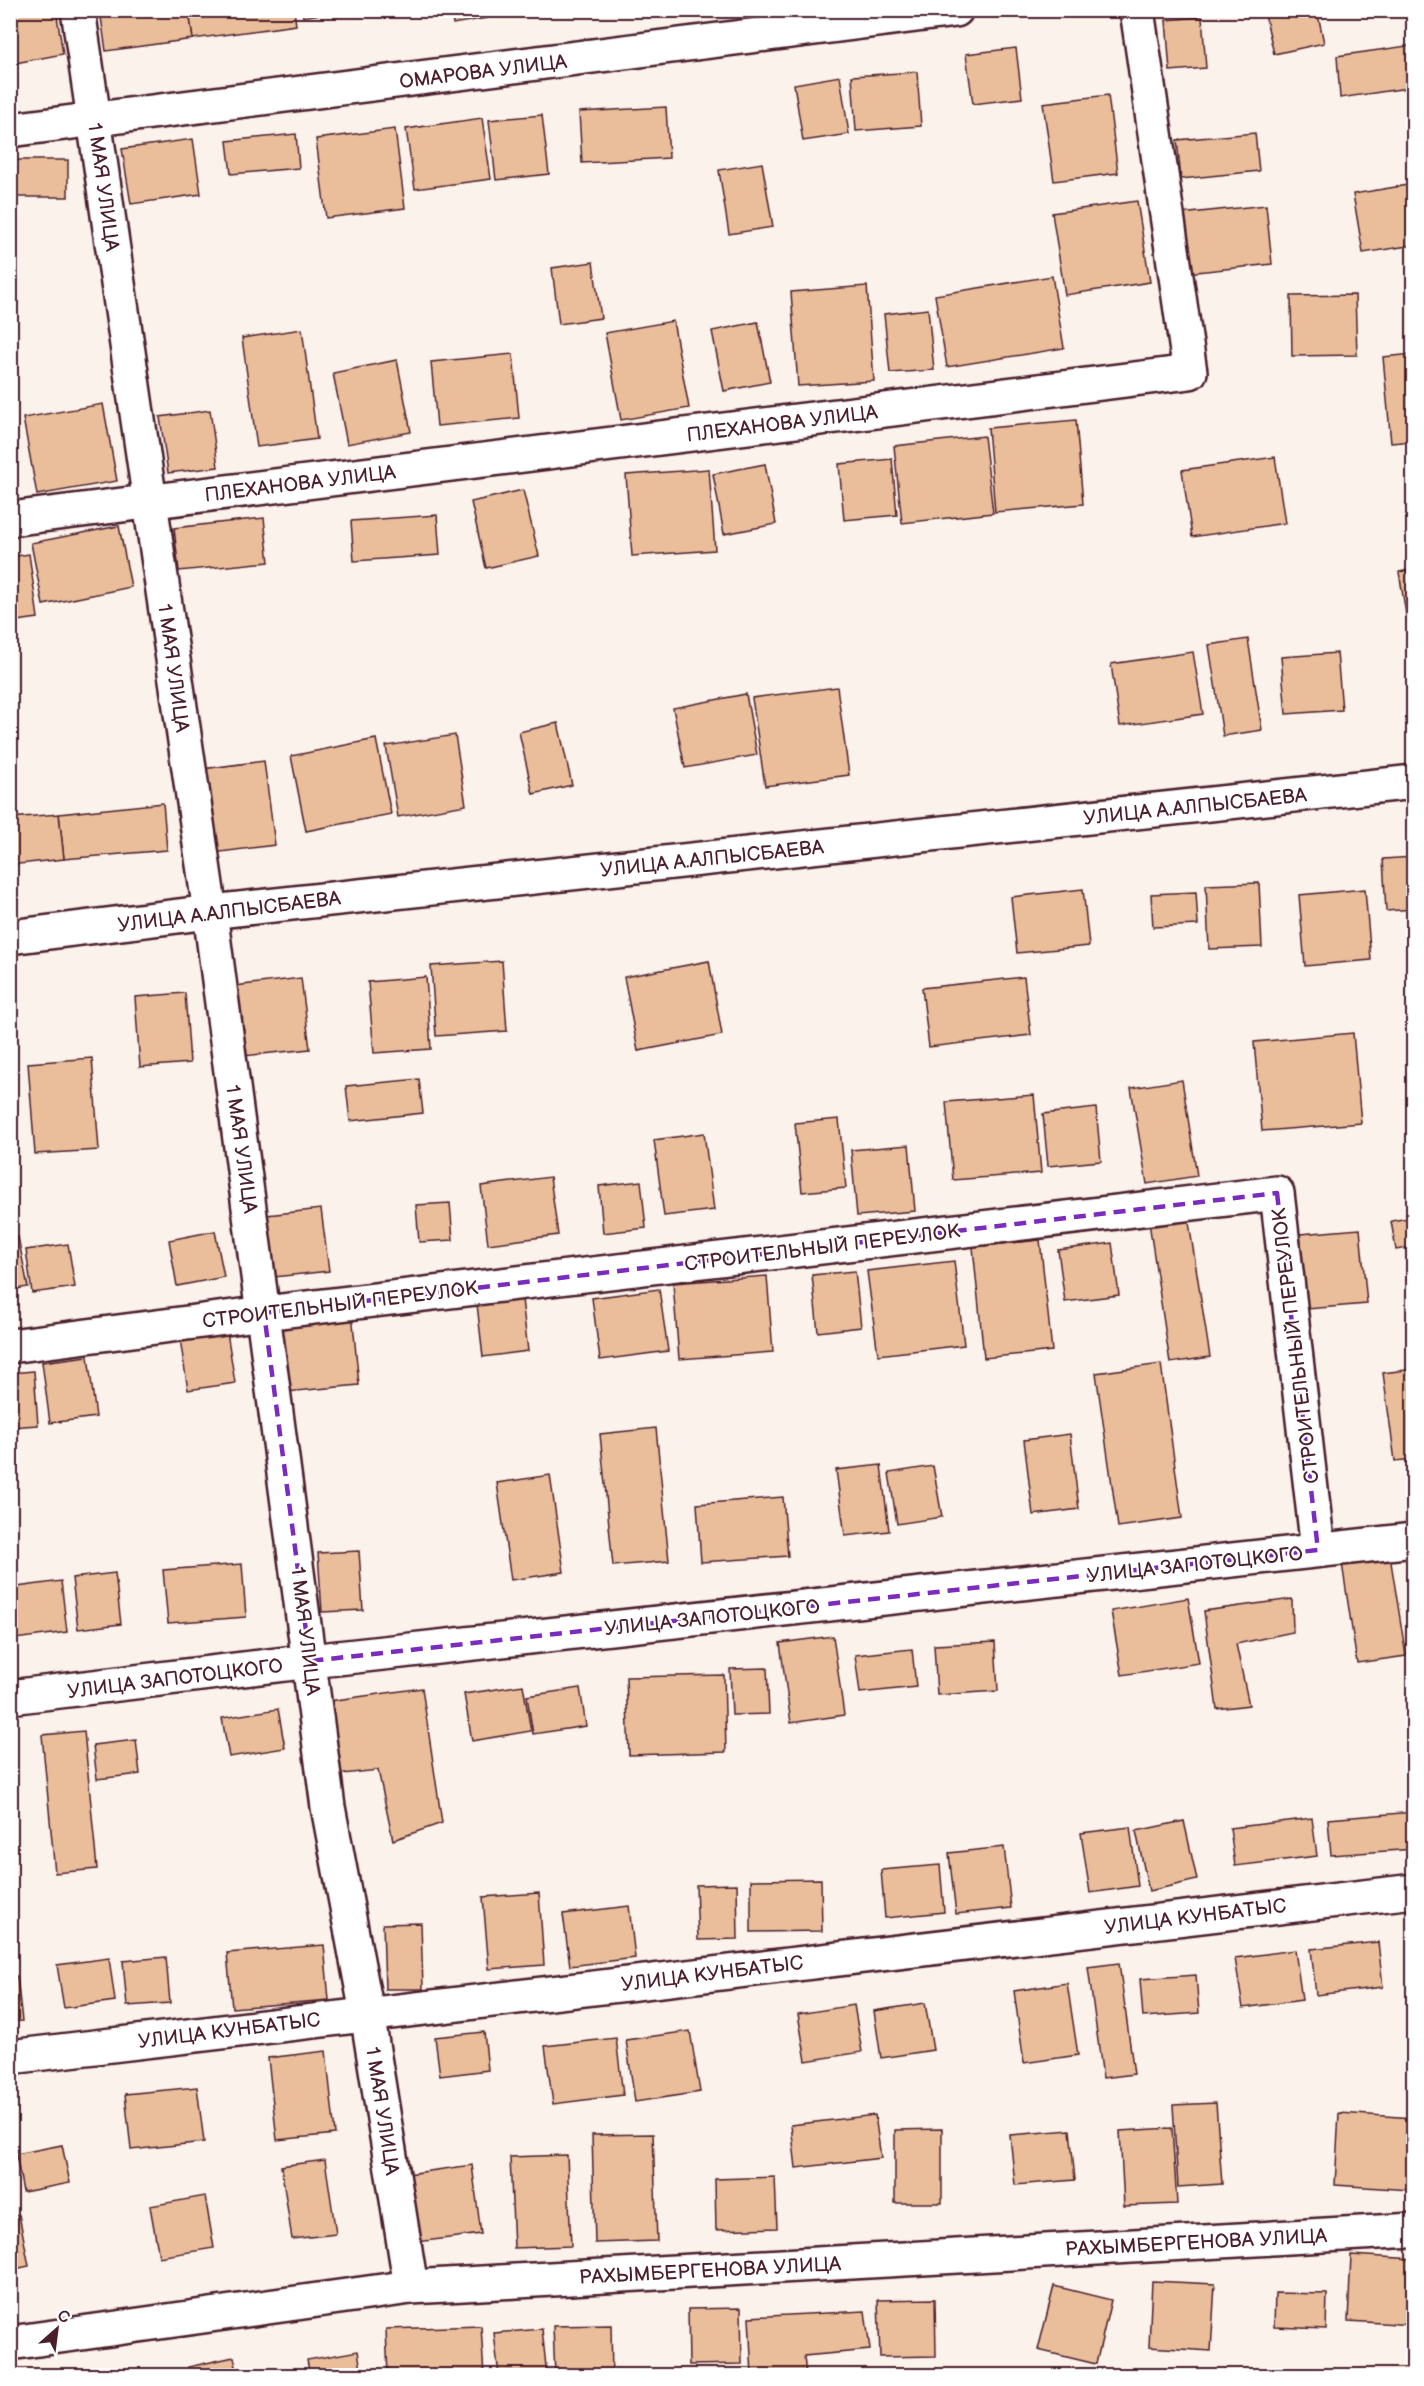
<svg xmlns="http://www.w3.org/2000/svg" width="1424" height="2386" font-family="'Balsamiq Sans',sans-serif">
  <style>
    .building { fill: #eabe9a; stroke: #4a1f2b; stroke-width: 1.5 }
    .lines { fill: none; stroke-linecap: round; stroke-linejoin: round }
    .minor-casing { stroke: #4a1f2b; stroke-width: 38 }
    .minor { stroke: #fff; stroke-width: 33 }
    .marked { fill: none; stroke: #7b2cbf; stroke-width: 4.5; stroke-dasharray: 12 8; stroke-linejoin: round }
    .labels { text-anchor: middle; stroke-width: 4.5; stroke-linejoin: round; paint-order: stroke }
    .street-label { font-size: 20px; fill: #4a1f2b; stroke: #fff }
  </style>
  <rect width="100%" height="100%" fill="#fbf2eb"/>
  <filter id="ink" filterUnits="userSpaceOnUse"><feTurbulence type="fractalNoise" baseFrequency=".0167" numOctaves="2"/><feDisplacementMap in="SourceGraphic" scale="12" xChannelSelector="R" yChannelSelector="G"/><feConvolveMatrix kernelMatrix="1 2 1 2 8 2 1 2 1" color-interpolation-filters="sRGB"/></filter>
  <g filter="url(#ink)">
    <g class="building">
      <path d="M10 10H56L63 54 10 64Z"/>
      <path d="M100 10H189L193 39 106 51Z"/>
      <path d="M189 10H294L296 25 193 39Z"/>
      <path d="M302 10H345L303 17Z"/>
      <path d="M451 10H487L488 18 453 24Z"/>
      <path d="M1264 10H1317L1324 43 1274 54Z"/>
      <path d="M1202 17 1206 68 1170 71 1166 20Z"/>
      <path d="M1414 45V87L1340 98 1337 56Z"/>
      <path d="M1016 48 1022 98 973 104 966 54Z"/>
      <path d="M917 72 921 126 856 131 852 76Z"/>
      <path d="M840 76 849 134 803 141 794 84Z"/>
      <path d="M1108 95 1118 173 1054 181 1043 103Z"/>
      <path d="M666 107 669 158 582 163 579 112Z"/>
      <path d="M542 115 549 174 496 180 489 120Z"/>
      <path d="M482 118 491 179 415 189 406 129Z"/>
      <path d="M395 129 405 208 326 218 316 139Z"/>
      <path d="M1255 133 1259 171 1181 179 1177 140Z"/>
      <path d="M296 134 299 168 231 174 227 141Z"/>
      <path d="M193 139 201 194 131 204 122 149Z"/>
      <rect x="10" y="160" width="58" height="37"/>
      <path d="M762 163 773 227 729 234 719 170Z"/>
      <path d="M1414 184V245L1363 253 1353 194Z"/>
      <path d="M1137 201 1150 282 1065 295 1052 213Z"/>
      <path d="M1266 205 1272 264 1187 273 1181 214Z"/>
      <path d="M593 262 601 318 559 324 552 268Z"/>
      <path d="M1052 276 1064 348 947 367 935 295Z"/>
      <path d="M867 286 874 381 798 386 791 292Z"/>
      <path d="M1355 295 1357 355 1292 356 1291 296Z"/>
      <path d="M928 309 934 370 890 373 884 314Z"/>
      <path d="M673 321 689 408 621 420 605 333Z"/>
      <path d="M758 322 770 382 724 391 712 331Z"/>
      <path d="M302 329 317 439 257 447 242 338Z"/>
      <path d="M513 354 519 418 437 426 431 362Z"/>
      <path d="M1414 354V441L1391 443 1383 357Z"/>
      <path d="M397 360 411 432 347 444 333 373Z"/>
      <path d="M103 404 117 481 37 495 23 418Z"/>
      <path d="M210 410 218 467 168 473 160 417Z"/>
      <path d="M1076 420 1083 504 995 512 988 428Z"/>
      <path d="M984 436 993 513 902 523 894 446Z"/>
      <path d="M1275 457 1285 523 1192 537 1182 470Z"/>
      <path d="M892 459 897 515 844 520 839 464Z"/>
      <path d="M765 464 776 524 724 534 713 474Z"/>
      <path d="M709 469 715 550 632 556 626 475Z"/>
      <path d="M523 490 539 556 486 568 471 502Z"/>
      <path d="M437 515 440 555 354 561 351 521Z"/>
      <path d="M264 518 269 562 179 571 174 528Z"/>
      <path d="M119 526 131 587 43 605 31 543Z"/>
      <path d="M29 554 38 618 10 622V557Z"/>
      <path d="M1414 569V662L1399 572Z"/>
      <path d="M1248 639 1262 730 1223 736 1209 645Z"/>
      <path d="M1193 652 1203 714 1120 726 1111 664Z"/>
      <path d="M1337 653 1342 710 1286 714 1281 657Z"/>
      <path d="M837 687 849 775 765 786 752 698Z"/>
      <path d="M746 694 757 755 685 768 673 708Z"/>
      <path d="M558 723 572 785 533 794 519 732Z"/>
      <path d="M455 735 466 805 398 817 386 746Z"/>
      <path d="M376 739 391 814 306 831 291 756Z"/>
      <path d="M264 761 275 845 213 853 202 769Z"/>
      <path d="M163 803 167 850 64 859 59 814Z"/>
      <path d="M59 814 64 859 10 865V818Z"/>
      <path d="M1414 857V909L1386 911 1383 859Z"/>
      <path d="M1259 883 1262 947 1209 949 1206 885Z"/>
      <path d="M1083 889 1089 946 1017 953 1011 897Z"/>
      <path d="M1365 889 1371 960 1305 966 1299 895Z"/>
      <path d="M1196 892 1198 925 1153 927 1151 894Z"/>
      <path d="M502 961 507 1031 436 1036 431 966Z"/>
      <path d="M709 961 722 1035 638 1051 624 977Z"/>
      <path d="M426 977 431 1049 374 1053 368 982Z"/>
      <path d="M1024 977 1031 1035 929 1047 922 988Z"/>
      <path d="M301 978 310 1049 243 1056 235 986Z"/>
      <path d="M185 993 190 1063 140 1067 135 997Z"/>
      <path d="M1353 1033 1361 1123 1262 1131 1254 1042Z"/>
      <path d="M92 1058 99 1150 35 1154 28 1063Z"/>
      <path d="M419 1079 423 1113 350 1121 346 1086Z"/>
      <path d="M1182 1080 1197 1176 1147 1184 1131 1088Z"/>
      <path d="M1034 1095 1041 1173 953 1180 946 1102Z"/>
      <path d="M1096 1108 1101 1161 1048 1166 1043 1114Z"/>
      <path d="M839 1119 846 1188 802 1192 795 1123Z"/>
      <path d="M704 1133 714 1210 664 1216 654 1140Z"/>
      <path d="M909 1145 915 1211 857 1216 851 1150Z"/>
      <path d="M550 1177 558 1235 488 1244 481 1186Z"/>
      <path d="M641 1181 646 1228 603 1233 599 1186Z"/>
      <path d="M450 1203 453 1240 419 1242 416 1205Z"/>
      <path d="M321 1209 329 1271 274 1277 267 1215Z"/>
      <path d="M1188 1216 1210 1357 1170 1363 1149 1222Z"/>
      <path d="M1414 1217V1247L1396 1250 1391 1221Z"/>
      <path d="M1360 1229 1367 1304 1307 1309 1300 1234Z"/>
      <path d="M215 1231 224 1277 177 1286 169 1240Z"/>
      <path d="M18 1237 28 1287 10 1290V1239Z"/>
      <path d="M1040 1240 1052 1351 984 1358 973 1247Z"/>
      <path d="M1112 1243 1119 1295 1065 1302 1058 1250Z"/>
      <path d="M68 1244 75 1287 32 1293 26 1250Z"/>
      <path d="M954 1261 964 1345 878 1355 867 1271Z"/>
      <path d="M855 1271 861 1327 818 1332 812 1275Z"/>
      <path d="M767 1276 773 1352 679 1359 673 1283Z"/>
      <path d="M659 1289 668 1351 600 1360 592 1298Z"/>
      <path d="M522 1299 528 1351 483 1357 477 1304Z"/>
      <path d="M352 1313 359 1385 286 1392 279 1320Z"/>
      <path d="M227 1332 235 1383 188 1390 180 1339Z"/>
      <path d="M88 1356 96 1417 50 1423 42 1362Z"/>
      <path d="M1161 1364 1182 1518 1118 1527 1096 1373Z"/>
      <path d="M1414 1369V1459L1395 1461 1383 1373Z"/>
      <path d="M34 1371 38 1425 10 1427V1373Z"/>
      <path d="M656 1428 669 1561 613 1566 600 1434Z"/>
      <path d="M1070 1434 1079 1509 1033 1515 1024 1440Z"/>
      <path d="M881 1465 889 1531 845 1536 836 1470Z"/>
      <path d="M933 1466 942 1517 897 1524 889 1473Z"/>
      <path d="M550 1475 564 1572 511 1580 497 1483Z"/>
      <path d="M783 1497 788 1556 701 1562 697 1504Z"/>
      <path d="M359 1551 363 1610 322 1612 318 1553Z"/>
      <path d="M1390 1556 1406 1656 1357 1663 1342 1563Z"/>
      <path d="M242 1564 246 1617 168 1623 163 1570Z"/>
      <path d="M115 1573 121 1624 78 1629 72 1578Z"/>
      <path d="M61 1581 67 1632 15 1639 10 1588Z"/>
      <path d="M1188 1598 1199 1663 1122 1675 1111 1611Z"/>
      <path d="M1292 1599 1293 1632 1236 1644 1249 1705 1217 1709 1204 1611Z"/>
      <path d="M833 1636 844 1715 791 1723 780 1643Z"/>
      <path d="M995 1642 998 1691 937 1695 934 1645Z"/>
      <path d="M912 1649 916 1687 860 1693 855 1655Z"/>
      <path d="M767 1668 769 1714 732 1715 730 1669Z"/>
      <path d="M724 1675 726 1752 629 1755 626 1677Z"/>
      <path d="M523 1685 531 1731 472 1741 464 1694Z"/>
      <path d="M422 1688 442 1823 393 1840 378 1770 334 1775 322 1702Z"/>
      <path d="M580 1688 586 1726 533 1734 527 1696Z"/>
      <path d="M278 1709 285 1748 229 1757 222 1718Z"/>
      <path d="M84 1731 97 1869 55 1873 42 1735Z"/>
      <path d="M136 1740 140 1774 97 1779 93 1745Z"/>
      <path d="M1414 1812V1849L1331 1855 1328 1819Z"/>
      <path d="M1312 1818 1317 1856 1235 1866 1230 1828Z"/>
      <path d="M1184 1821 1197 1880 1149 1891 1136 1831Z"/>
      <path d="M1130 1827 1138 1886 1090 1893 1081 1833Z"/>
      <path d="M1004 1847 1011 1908 956 1914 949 1853Z"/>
      <path d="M940 1865 944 1912 885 1918 881 1870Z"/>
      <path d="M821 1879 822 1931 751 1932V1880Z"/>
      <path d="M737 1884 738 1939 698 1940 696 1885Z"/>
      <path d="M539 1893 544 1965 489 1969 483 1897Z"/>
      <path d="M629 1906 635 1958 570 1966 563 1914Z"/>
      <path d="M421 1923 423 1989H385L383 1924Z"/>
      <path d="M1378 1942 1383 1987 1316 1995 1311 1949Z"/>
      <path d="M324 1945 329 2000 232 2008 227 1953Z"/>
      <path d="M1295 1950 1302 2000 1243 2008 1235 1958Z"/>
      <path d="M166 1957 170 2003 127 2006 123 1961Z"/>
      <path d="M109 1958 115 2001 64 2008 57 1965Z"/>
      <path d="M1119 1963 1134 2074 1103 2078 1088 1967Z"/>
      <path d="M1196 1975 1199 2013 1143 2017 1140 1979Z"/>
      <path d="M10 1976H17L22 2021 10 2022Z"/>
      <path d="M1067 1983 1078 2055 1024 2063 1014 1991Z"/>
      <path d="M925 2003 933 2050 881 2058 874 2011Z"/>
      <path d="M854 2005 862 2052 806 2061 798 2014Z"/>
      <path d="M690 2031 700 2092 635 2102 626 2040Z"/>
      <path d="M484 2032 488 2070 440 2076 435 2037Z"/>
      <path d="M616 2038 623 2095 553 2104 545 2046Z"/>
      <path d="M326 2051 335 2134 277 2140 268 2058Z"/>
      <path d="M197 2087 204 2142 131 2150 125 2094Z"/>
      <path d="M1216 2103 1222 2184 1178 2187 1173 2105Z"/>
      <path d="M1339 2113 1414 2118 1410 2190 1335 2185Z"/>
      <path d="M875 2115 881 2158 796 2168 791 2125Z"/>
      <path d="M1172 2128 1177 2204 1124 2206 1120 2131Z"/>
      <path d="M942 2129V2203H895V2130Z"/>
      <path d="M1070 2130 1075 2180 1015 2185 1010 2135Z"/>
      <path d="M653 2134 657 2241 595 2243 592 2135Z"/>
      <path d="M62 2145 70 2183 23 2192 16 2154Z"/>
      <path d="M567 2155 571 2246 514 2248 510 2157Z"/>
      <path d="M325 2160 336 2234 292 2239 281 2166Z"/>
      <path d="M472 2165 481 2234 417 2242 408 2174Z"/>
      <path d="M775 2177 777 2228 716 2230 715 2179Z"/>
      <path d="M205 2196 214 2248 159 2257 150 2206Z"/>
      <path d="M19 2215 29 2266 10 2270V2217Z"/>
      <path d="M1351 2255 1414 2259V2325L1348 2321Z"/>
      <path d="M1152 2281 1215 2284 1211 2351 1149 2347Z"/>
      <path d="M1054 2286 1111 2300 1096 2364 1038 2350Z"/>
      <path d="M1275 2293 1327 2294 1326 2329 1274 2327Z"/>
      <path d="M935 2299 936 2356 880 2357 878 2300Z"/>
      <path d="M741 2308 742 2364 689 2365 688 2309Z"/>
      <path d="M865 2311 870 2350 804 2356 806 2376H752L749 2317Z"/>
      <path d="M611 2325 612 2376H555L553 2326Z"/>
      <path d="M481 2326 484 2376H388L386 2329Z"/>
      <path d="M542 2329 547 2376H499L494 2333Z"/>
      <path d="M358 2351 362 2376H310L307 2360Z"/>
      <path d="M234 2357 238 2376H190L188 2367Z"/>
    </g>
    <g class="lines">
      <defs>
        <g id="minor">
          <path d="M78 10 210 912 328 1807 367 2013 411 2287"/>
          <path d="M10 130 956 10"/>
          <path d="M10 519 1190 372 1137 10"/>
          <path d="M10 937 210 912 1414 782"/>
          <path d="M10 1346 264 1313 1277 1193 1318 1550"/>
          <path d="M10 1697 310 1661 1414 1540"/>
          <path d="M10 2057 1414 1891"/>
          <path d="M10 2343 411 2287 1414 2230"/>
        </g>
      </defs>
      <use href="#minor" class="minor-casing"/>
      <use href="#minor" class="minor"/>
    </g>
  </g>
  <path class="marked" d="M1277 1193 1318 1550 310 1661 264 1313Z"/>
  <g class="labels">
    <g class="street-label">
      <text transform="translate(483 71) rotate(-7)" y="7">ОМАРОВА УЛИЦА</text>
      <text transform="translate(104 187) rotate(82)" y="7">1 МАЯ УЛИЦА</text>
      <text transform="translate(782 423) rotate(-7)" y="7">ПЛЕХАНОВА УЛИЦА</text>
      <text transform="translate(300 483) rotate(-7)" y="7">ПЛЕХАНОВА УЛИЦА</text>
      <text transform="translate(174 668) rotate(82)" y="7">1 МАЯ УЛИЦА</text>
      <text transform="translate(1195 806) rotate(-6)" y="7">УЛИЦА А.АЛПЫСБАЕВА</text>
      <text transform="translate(712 858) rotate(-6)" y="7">УЛИЦА А.АЛПЫСБАЕВА</text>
      <text transform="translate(229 911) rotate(-7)" y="7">УЛИЦА А.АЛПЫСБАЕВА</text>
      <text transform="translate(242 1149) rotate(82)" y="7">1 МАЯ УЛИЦА</text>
      <text transform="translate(822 1247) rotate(-7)" y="7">СТРОИТЕЛЬНЫЙ ПЕРЕУЛОК</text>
      <text transform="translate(340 1304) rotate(-7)" y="7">СТРОИТЕЛЬНЫЙ ПЕРЕУЛОК</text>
      <text transform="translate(1295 1346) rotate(-97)" y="7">СТРОИТЕЛЬНЫЙ ПЕРЕУЛОК</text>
      <text transform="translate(1195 1564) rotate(-6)" y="7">УЛИЦА ЗАПОТОЦКОГО</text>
      <text transform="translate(712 1617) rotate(-6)" y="7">УЛИЦА ЗАПОТОЦКОГО</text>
      <text transform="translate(306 1631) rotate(83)" y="7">1 МАЯ УЛИЦА</text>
      <text transform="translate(175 1678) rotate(-7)" y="7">УЛИЦА ЗАПОТОЦКОГО</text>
      <text transform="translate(1195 1916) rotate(-7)" y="7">УЛИЦА КУНБАТЫС</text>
      <text transform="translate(712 1973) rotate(-7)" y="7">УЛИЦА КУНБАТЫС</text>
      <text transform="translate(229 2030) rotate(-7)" y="7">УЛИЦА КУНБАТЫС</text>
      <text transform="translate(383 2111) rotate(81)" y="7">1 МАЯ УЛИЦА</text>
      <text transform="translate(1196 2242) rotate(-3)" y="7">РАХЫМБЕРГЕНОВА УЛИЦА</text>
      <text transform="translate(710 2270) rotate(-3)" y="7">РАХЫМБЕРГЕНОВА УЛИЦА</text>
    </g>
  </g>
  <rect width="1424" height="2386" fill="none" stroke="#fff" stroke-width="36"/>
  <rect x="18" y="18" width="1388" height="2350" fill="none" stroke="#4a1f2b" stroke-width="2" filter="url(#ink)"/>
  <g transform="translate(57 2329) rotate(28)" stroke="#ffffff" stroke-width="4.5" paint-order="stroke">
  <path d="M0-4.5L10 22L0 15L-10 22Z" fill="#4a1f2b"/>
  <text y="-9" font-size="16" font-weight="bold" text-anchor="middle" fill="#4a1f2b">С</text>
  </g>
</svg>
